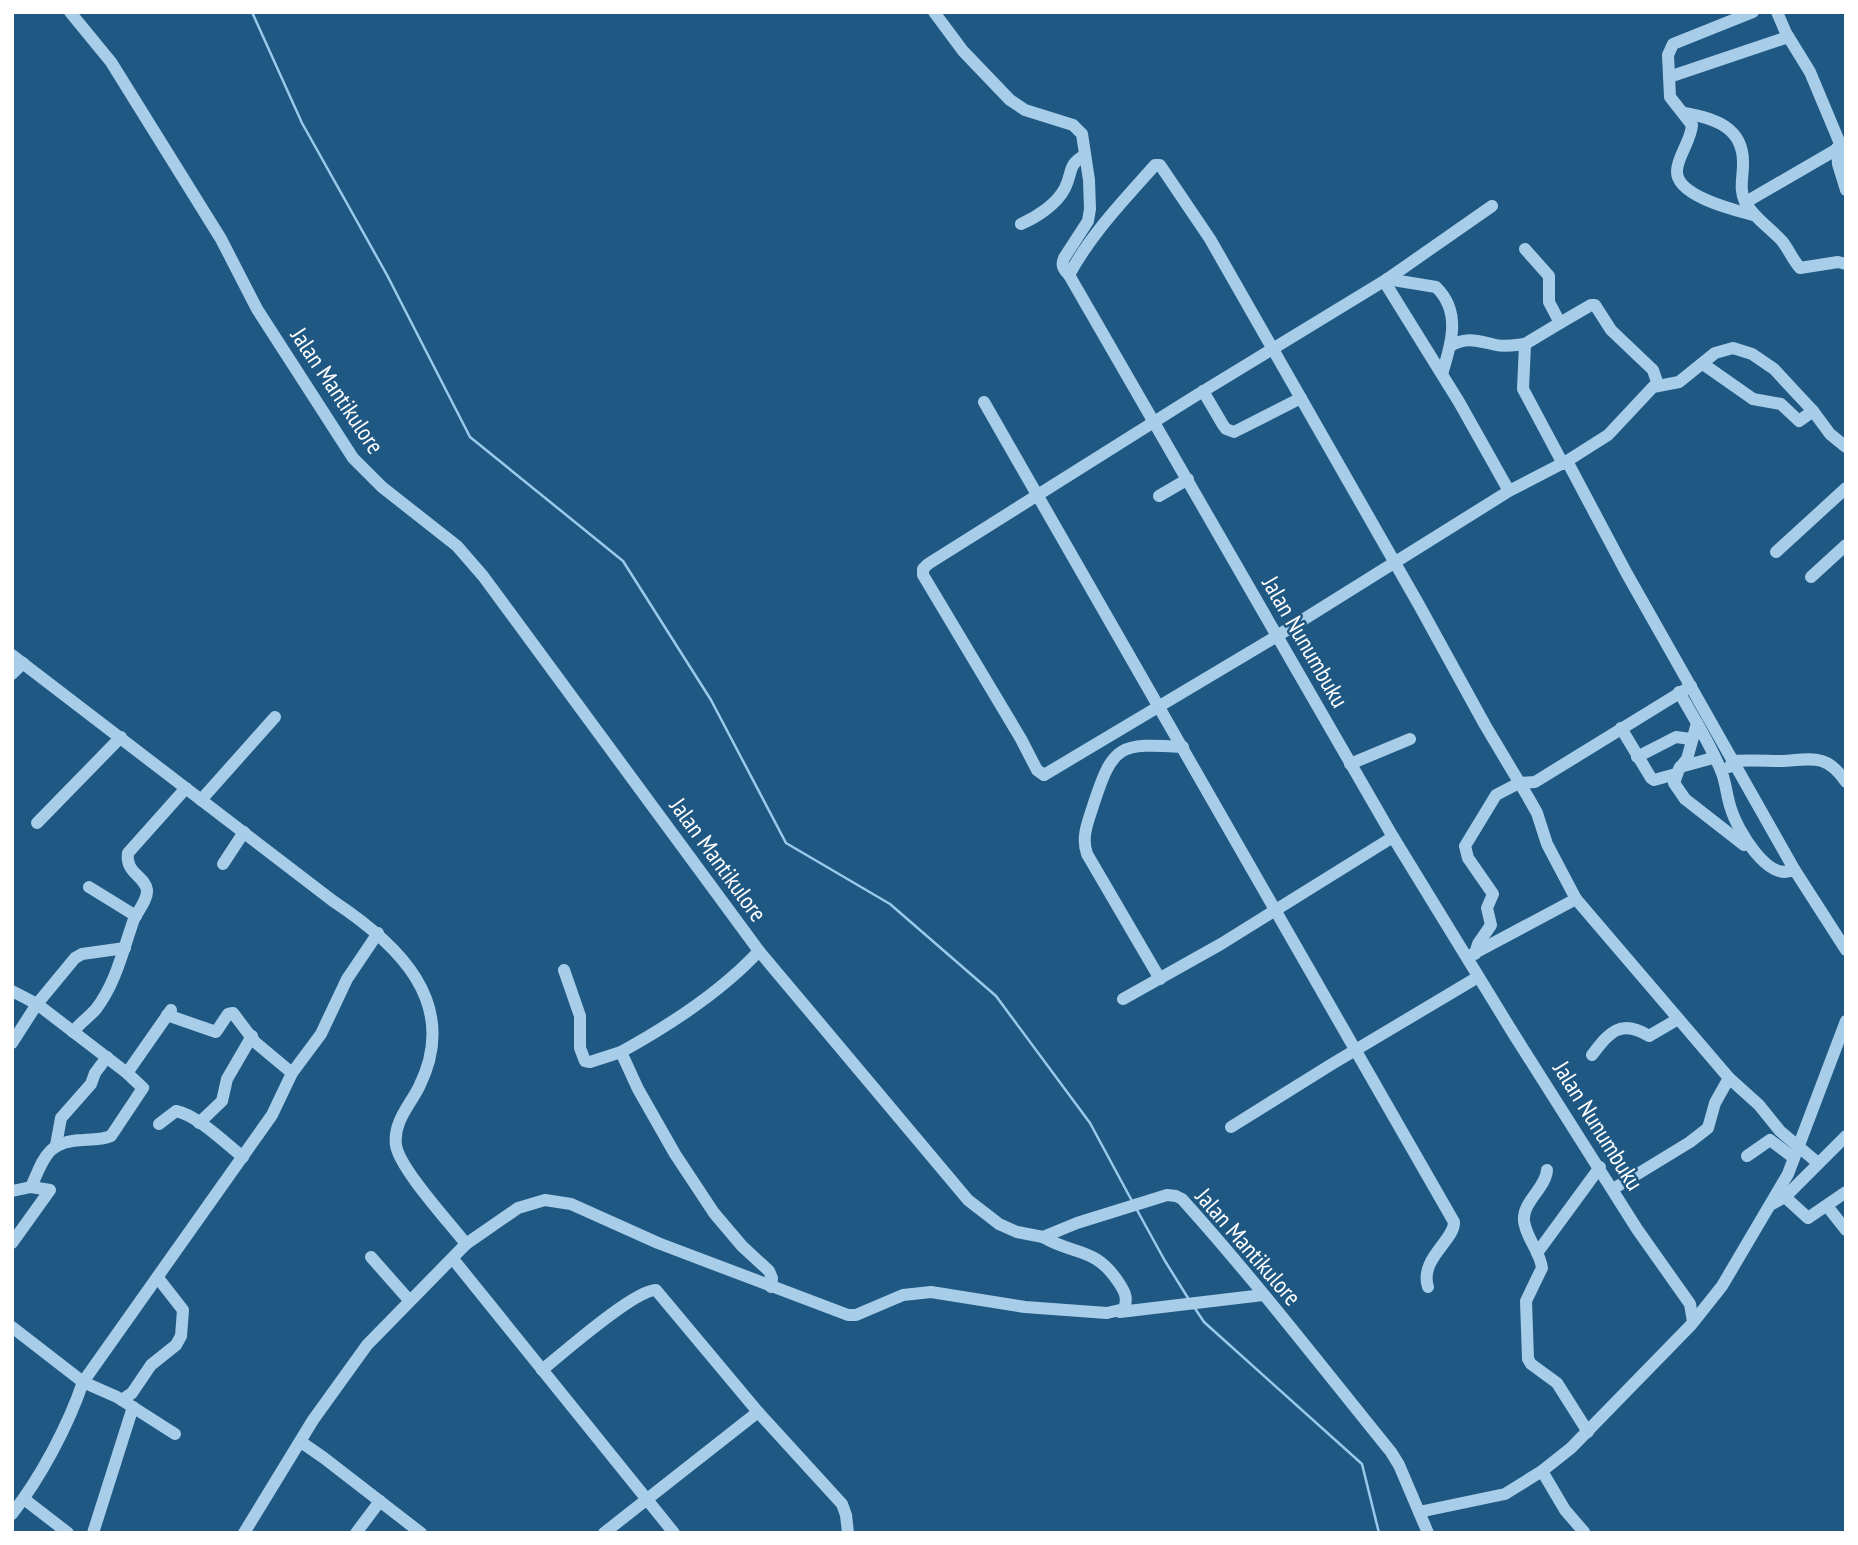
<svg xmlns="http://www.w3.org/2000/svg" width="1858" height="1545" font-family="'PT Sans Narrow',sans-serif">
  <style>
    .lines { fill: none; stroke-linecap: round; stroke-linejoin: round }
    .stream { stroke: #9acaeb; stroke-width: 2.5 }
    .minor { stroke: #a7cde9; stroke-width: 12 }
    .labels { text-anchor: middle; stroke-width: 5; stroke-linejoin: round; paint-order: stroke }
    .street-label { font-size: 24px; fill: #fff; stroke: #1f5883 }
  </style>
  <rect width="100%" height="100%" fill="#1f5883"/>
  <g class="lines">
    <g class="stream">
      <path d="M252 12 302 123 387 275 470 437 623 561 711 700 786 843 890 904 996 996 1090 1123 1132 1201"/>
      <path d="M1137 1210 1165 1261 1188 1298"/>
      <path d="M1194 1307 1204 1322 1362 1464 1379 1533"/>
    </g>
    <g class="minor">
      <path d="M70 12 111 62 221 239 257 309 353 458 382 487 457 546 483 576 759 951 968 1200 999 1224 1017 1232 1043 1237 1077 1223 1167 1195 1176 1196 1182 1199C1255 1280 1322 1367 1391 1452L1399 1465 1428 1533"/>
      <path d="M934 12 963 51 1010 100 1025 110 1073 125 1082 134 1089 180 1090 209 1088 221 1064 258C1061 265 1063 269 1069 275L1393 837 1513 1033 1637 1229 1690 1304 1693 1322"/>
      <path d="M1753 12 1673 44 1668 55 1670 97 1692 125C1691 141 1677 157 1677 171 1676 196 1734 210 1753 215"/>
      <path d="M1777 12 1786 33 1810 72 1846 158"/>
      <path d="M1669 77 1788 37"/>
      <path d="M1684 113C1714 118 1744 127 1743 164 1743 178 1739 189 1745 202 1754 218 1770 228 1782 241 1789 250 1793 260 1800 268L1838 262 1846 264"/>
      <path d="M1837 148 1838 164 1846 190"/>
      <path d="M1746 202 1846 144"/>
      <path d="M1021 224C1037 217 1057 204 1065 188 1073 172 1067 165 1085 155"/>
      <path d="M1525 249 1549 276V302L1560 323 1591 305H1595L1611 330 1653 370 1658 385"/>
      <path d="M1069 275C1091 234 1124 200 1155 165H1160L1210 239 1419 605 1485 725 1528 797 1537 813 1547 844 1576 899 1729 1078 1759 1105 1780 1131 1818 1163"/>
      <path d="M1387 279 1436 287C1462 312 1451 345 1442 374"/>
      <path d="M1386 280 1492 206"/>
      <path d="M1560 323 1525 344 1523 389 1563 464"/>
      <path d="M1450 346C1467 336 1478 341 1496 345 1506 347 1515 345 1525 344"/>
      <path d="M1703 364 1753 399 1781 404 1799 421 1813 411"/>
      <path d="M1203 391 1223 425 1226 429 1234 432 1301 398"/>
      <path d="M984 402 1454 1222C1455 1240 1419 1259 1428 1287"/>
      <path d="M1567 461 1608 435 1653 387 1679 382 1715 353 1733 348 1752 354 1774 369 1813 411 1830 434 1846 447"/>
      <path d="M1509 491 1459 402 1384 281 1192 398 928 564 923 569V575L1021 739 1037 770 1044 775 1277 636 1509 491 1567 461 1627 574 1794 869 1846 950"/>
      <path d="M1159 496 1188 479"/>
      <path d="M1776 552 1846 488"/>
      <path d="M1811 577 1846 545"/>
      <path d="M12 655 333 901C398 944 461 1003 419 1087 410 1105 393 1122 396 1145 399 1168 449 1222 466 1244"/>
      <path d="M12 674 23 663"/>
      <path d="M1679 692C1694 718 1711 745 1722 773 1726 784 1727 798 1731 809 1737 829 1769 885 1794 869"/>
      <path d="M1697 723 1687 759 1679 769 1674 783 1685 799 1744 845"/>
      <path d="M1621 728 1651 778 1654 780 1676 774"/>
      <path d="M1637 757 1676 737 1691 739"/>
      <path d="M1350 764 1410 739"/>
      <path d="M1680 767 1713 758"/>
      <path d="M1729 767 1734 761C1750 760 1767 761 1783 761 1813 759 1827 754 1846 782"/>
      <path d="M201 800 275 717"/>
      <path d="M37 823 121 737"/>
      <path d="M223 864 244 832"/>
      <path d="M89 887 136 916"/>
      <path d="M759 951C721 992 670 1025 621 1052L638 1089 675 1154 714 1213 742 1246 769 1271 772 1278 771 1287"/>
      <path d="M1475 954 1478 944 1491 925 1487 908 1493 894 1468 858 1465 846 1496 795 1519 783 1535 782 1691 686"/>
      <path d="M1471 955 1576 899"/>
      <path d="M564 970 580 1016V1048L585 1061 590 1062 621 1052"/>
      <path d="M1160 979 1087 854C1081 837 1088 822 1093 806 1113 744 1119 743 1183 747"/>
      <path d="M12 991 37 1004 127 1073 143 1088 111 1136C102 1140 93 1139 83 1140 47 1141 44 1158 31 1187"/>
      <path d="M1123 999 1221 944 1393 837"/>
      <path d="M167 1015 216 1032 228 1014 233 1013 255 1042 292 1073"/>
      <path d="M73 1032C80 1023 89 1017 96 1009 116 983 123 950 134 919 138 911 148 899 147 890 145 876 125 873 128 853L186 788"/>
      <path d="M12 1043 37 1004 75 958 82 954 125 948"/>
      <path d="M1592 1055C1609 1033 1620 1018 1649 1036L1678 1019"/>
      <path d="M127 1073 171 1010"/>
      <path d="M199 1123 222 1101 227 1079 252 1036"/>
      <path d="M159 1124 176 1111C197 1115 225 1143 243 1157"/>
      <path d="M1231 1127 1332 1064 1478 977"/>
      <path d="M56 1145 61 1118 91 1084 95 1073 107 1057"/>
      <path d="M1747 1156 1770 1140 1794 1158"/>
      <path d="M1547 1170C1546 1188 1522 1202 1524 1221 1526 1238 1540 1251 1542 1268L1526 1301 1528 1359 1531 1364 1557 1383 1588 1432"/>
      <path d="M1613 1189 1690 1142 1708 1128 1715 1103 1729 1078"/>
      <path d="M12 1191 31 1187 50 1190 12 1243"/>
      <path d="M1785 1197 1808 1218 1846 1192"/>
      <path d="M1772 1204 1785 1197 1846 1136"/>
      <path d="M1827 1206 1846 1230"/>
      <path d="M1537 1253 1600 1167"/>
      <path d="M371 1257 409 1300"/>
      <path d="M453 1259 674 1533"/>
      <path d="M1120 1312 1263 1295"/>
      <path d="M12 1327 83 1382 117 1397 175 1434"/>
      <path d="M542 1370C563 1353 634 1290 656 1290L758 1412 842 1504 846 1515 848 1533"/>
      <path d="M122 1400 132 1393 151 1365 176 1345 181 1336 183 1310 158 1278"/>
      <path d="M301 1442 324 1458 421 1533"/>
      <path d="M1542 1471 1565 1510 1584 1532"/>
      <path d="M24 1499 68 1533"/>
      <path d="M1419 1512 1505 1494 1542 1471 1571 1448 1691 1325 1722 1286 1788 1174 1846 1021"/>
      <path d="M12 1514C41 1477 68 1426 83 1382L272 1115 292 1073 321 1034 347 979 378 933"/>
      <path d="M93 1533 133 1407"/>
      <path d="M244 1533 313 1420 367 1345 466 1244 518 1208 545 1200 571 1204 658 1243 848 1315H856L903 1295 931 1292 1025 1307 1107 1313 1124 1309C1128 1298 1125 1292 1119 1283 1095 1246 1075 1256 1043 1237"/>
      <path d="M356 1533 380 1501"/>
      <path d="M604 1533 758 1412"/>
    </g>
  </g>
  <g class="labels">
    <g class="street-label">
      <text transform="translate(337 391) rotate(56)" y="8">Jalan Mantikulore</text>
      <text transform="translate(1305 642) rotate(60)" y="8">Jalan Nunumbuku</text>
      <text transform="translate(718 860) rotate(54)" y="8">Jalan Mantikulore</text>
      <text transform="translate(1598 1126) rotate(58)" y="8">Jalan Nunumbuku</text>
      <text transform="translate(1248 1247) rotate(49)" y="8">Jalan Mantikulore</text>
    </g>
  </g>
  <rect width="1858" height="1545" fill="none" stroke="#ffffff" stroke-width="28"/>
</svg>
